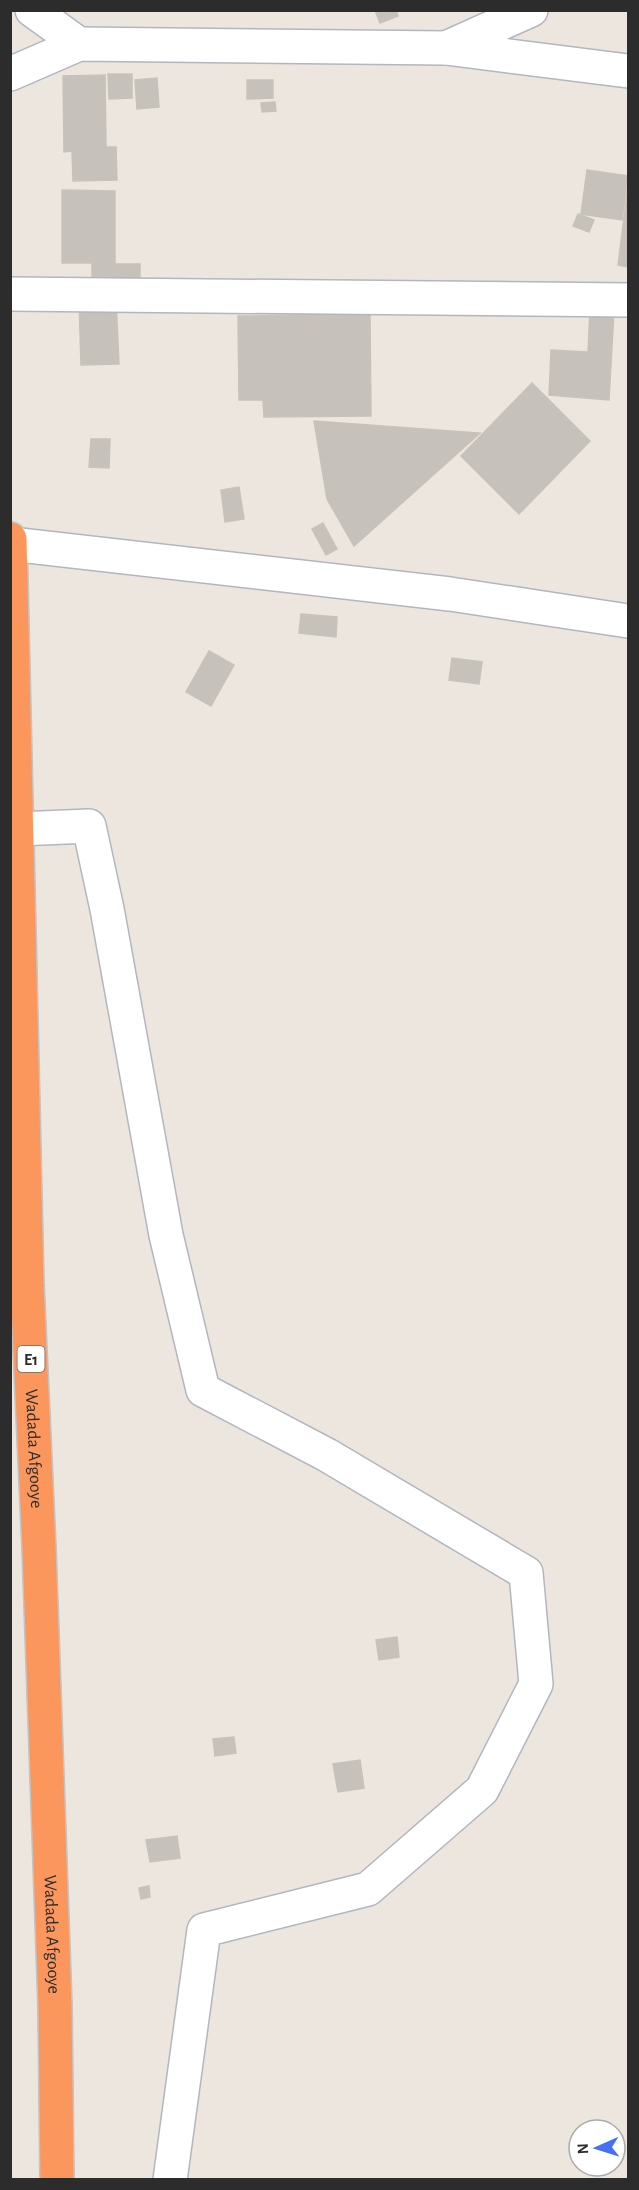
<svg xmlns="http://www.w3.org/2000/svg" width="639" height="2190" font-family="'Alegreya Sans',sans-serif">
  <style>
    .building { fill: #c6c1ba; stroke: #c9c2b9; stroke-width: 1.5 }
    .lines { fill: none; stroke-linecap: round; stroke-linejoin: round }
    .minor-casing { stroke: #b2b6bf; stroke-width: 36 }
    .highway-casing { stroke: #c4c4c4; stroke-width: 36 }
    .minor { stroke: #fff; stroke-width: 33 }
    .highway { stroke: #fb975d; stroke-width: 33 }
    .labels { text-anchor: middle; stroke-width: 4.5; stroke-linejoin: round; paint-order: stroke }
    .shield { fill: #fff; stroke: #6b6b6b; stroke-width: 1.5 }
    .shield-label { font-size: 16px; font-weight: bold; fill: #2c2c2c }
    .street-label { font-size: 18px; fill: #2c2c2c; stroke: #fff }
  </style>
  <rect width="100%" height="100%" fill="#ede6df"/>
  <g class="building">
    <path d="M375 10H396L398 16 380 23Z"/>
    <path d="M108 74H132V98L109 99Z"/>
    <path d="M105 75 106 147H116L117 180 73 181 72 151 64 152 63 76Z"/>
    <path d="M157 78 159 107 137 109 135 80Z"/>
    <path d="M247 80H273V98L247 99Z"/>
    <path d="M275 102 276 111 262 112 261 103Z"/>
    <path d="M587 170 628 176 622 220 581 214Z"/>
    <path d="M628 186V267L618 265Z"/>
    <path d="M62 190 115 191V264H140V285L92 284V263H62Z"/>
    <path d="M578 214 594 220 589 232 573 226Z"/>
    <path d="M116 299 119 364 81 365 79 301Z"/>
    <path d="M590 309 614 311 609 400 549 395 551 350 588 352Z"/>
    <path d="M370 314 371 416 264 417 263 400H239L238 316Z"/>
    <path d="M532 383 590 441 519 514 461 456Z"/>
    <path d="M314 421 480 433 354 546 327 499Z"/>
    <path d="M91 439H110L109 468 89 467Z"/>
    <path d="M239 487 244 519 225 522 221 490Z"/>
    <path d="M323 523 337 549 326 555 312 529Z"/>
    <path d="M301 614 337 617 336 637 299 633Z"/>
    <path d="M209 651 234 665 211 706 186 692Z"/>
    <path d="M452 658 482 662 479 684 449 680Z"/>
    <path d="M397 1637 399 1657 379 1660 376 1640Z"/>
    <path d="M234 1737 236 1753 215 1756 213 1739Z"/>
    <path d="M360 1760 364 1788 338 1792 333 1764Z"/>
    <path d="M177 1836 180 1858 150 1862 146 1840Z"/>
    <path d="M149 1886 150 1897 141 1899 139 1888Z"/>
  </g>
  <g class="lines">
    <defs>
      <g id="minor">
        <path d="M32 10 79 44"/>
        <path d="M446 48 531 10"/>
        <path d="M10 74 79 44 446 48 628 71"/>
        <path d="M10 294 628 300"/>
        <path d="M11 544 450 594 628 621"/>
        <path d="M18 829 89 826 107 909 166 1235 203 1390 327 1455 526 1573 536 1684 482 1790 368 1889 204 1930 170 2180"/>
      </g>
      <g id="highway">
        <path id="s1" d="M10 539 27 1283 39 1548 55 2006 57 2180"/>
      </g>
    </defs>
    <use href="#minor" class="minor-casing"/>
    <use href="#highway" class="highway-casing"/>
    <use href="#minor" class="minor"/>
    <use href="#highway" class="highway"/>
  </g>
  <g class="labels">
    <rect class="shield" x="17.5" y="1346" width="27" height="26" rx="4.5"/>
    <g class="shield-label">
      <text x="31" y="1365">E1</text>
    </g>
    <g class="street-label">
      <text dy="6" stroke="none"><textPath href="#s1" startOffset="910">Wadada Afgooye</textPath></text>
      <text dy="6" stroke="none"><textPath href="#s1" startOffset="1396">Wadada Afgooye</textPath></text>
    </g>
  </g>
  <rect width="639" height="2190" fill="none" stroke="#2c2c2c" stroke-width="24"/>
  <g transform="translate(597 2148) rotate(267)"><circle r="28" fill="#ffffff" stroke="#ababab" stroke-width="1.5"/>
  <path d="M0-4.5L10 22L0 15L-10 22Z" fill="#4470f6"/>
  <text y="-9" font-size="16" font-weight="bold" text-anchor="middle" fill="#2c2c2c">N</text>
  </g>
</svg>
